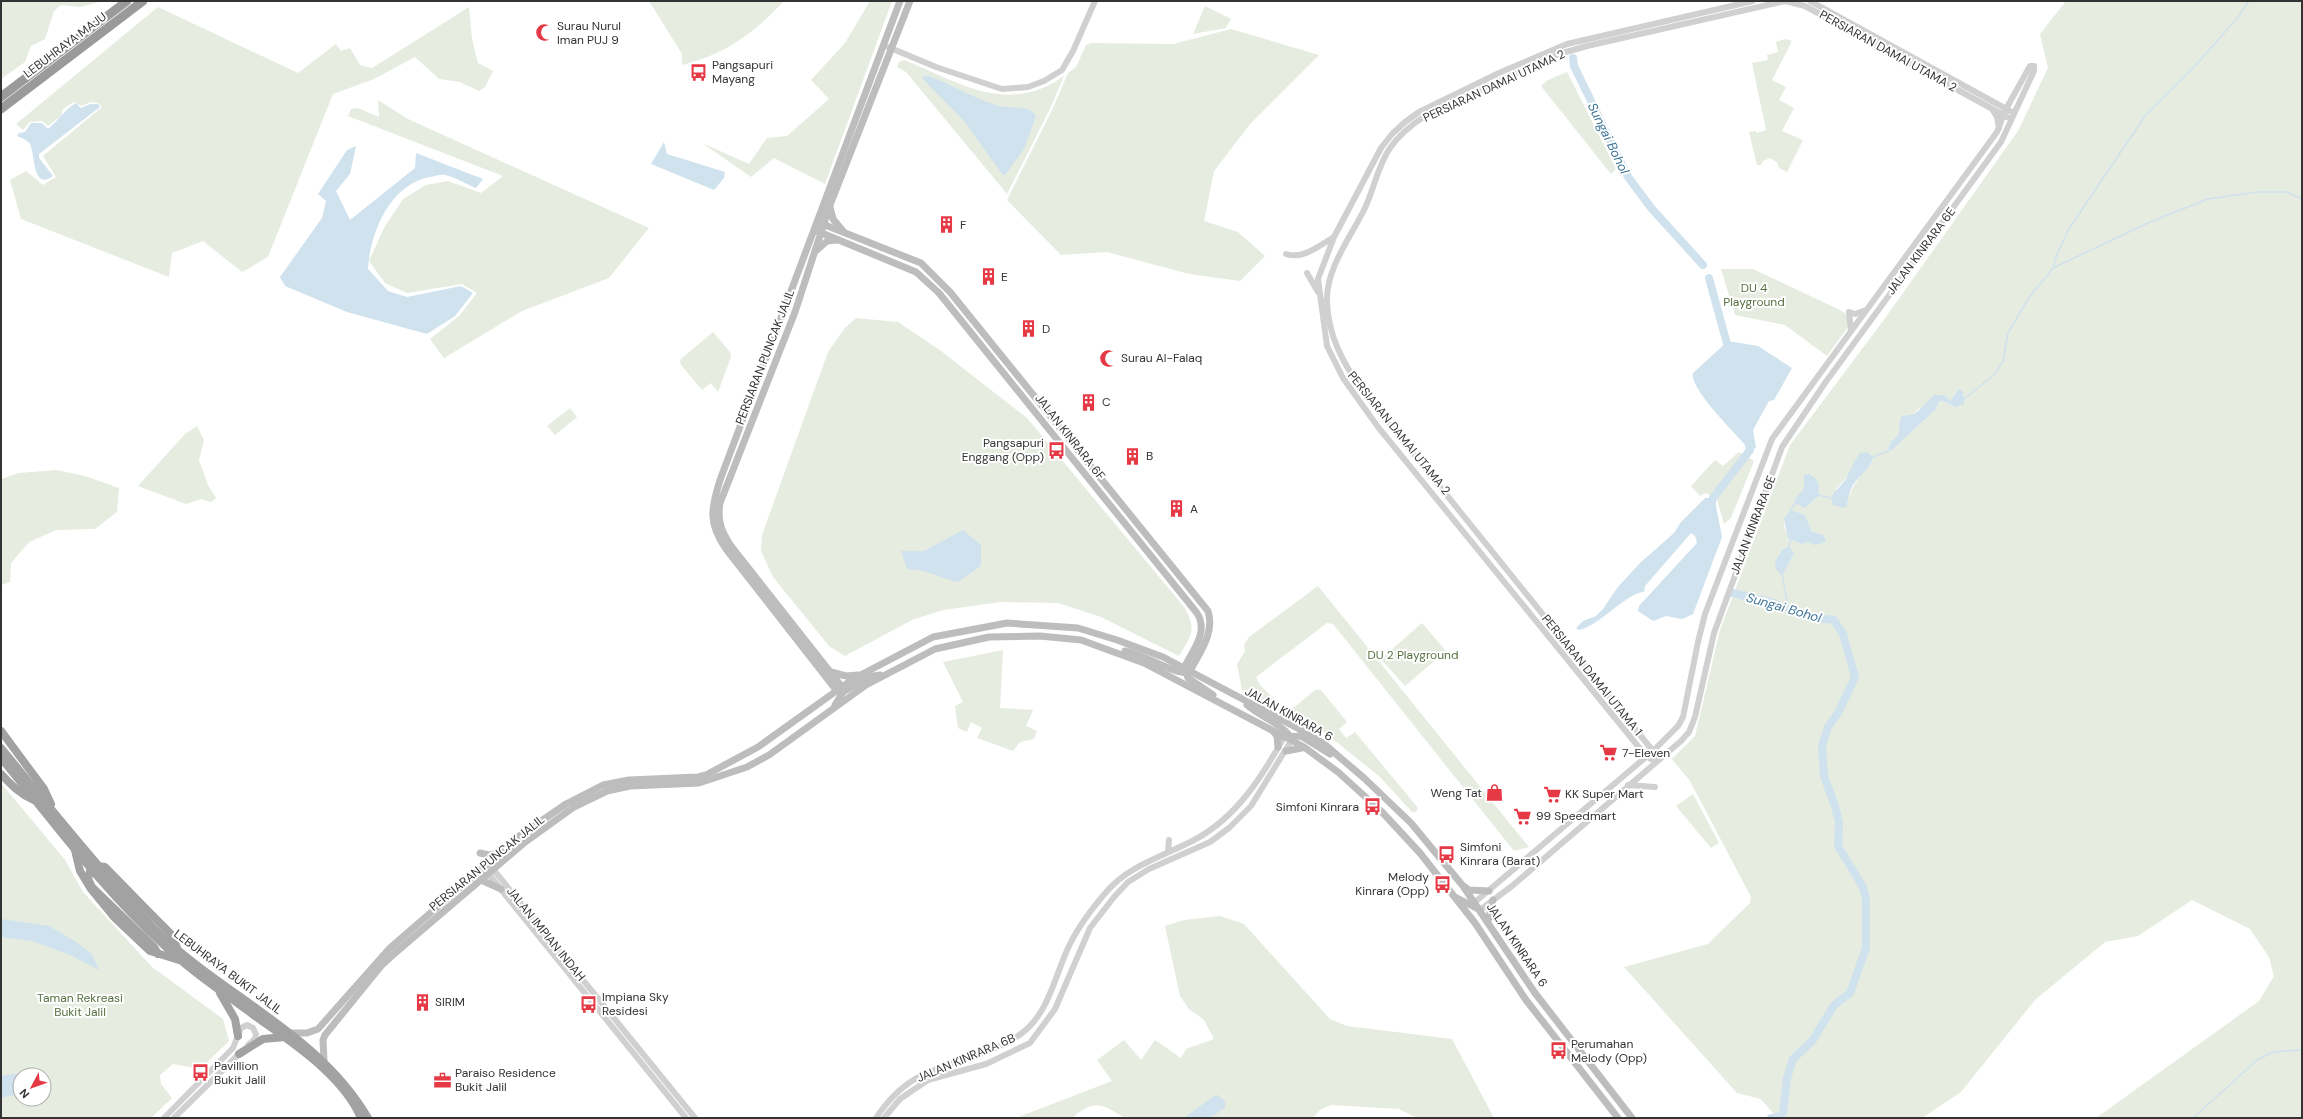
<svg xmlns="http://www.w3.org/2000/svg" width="2303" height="1119" font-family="'DM Sans',sans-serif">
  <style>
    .green { fill: #e6ecdf; fill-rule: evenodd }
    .water { fill: #cfe2ee }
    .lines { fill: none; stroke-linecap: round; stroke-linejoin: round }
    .stream { stroke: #cfe2ee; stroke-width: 1.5 }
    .river { stroke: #cfe2ee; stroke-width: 8 }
    .tertiary { stroke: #d0d0d0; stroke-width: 6 }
    .secondary { stroke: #bdbdbd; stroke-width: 7 }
    .trunk { stroke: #a2a2a2; stroke-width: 8 }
    .motorway { stroke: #9a9a9a; stroke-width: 9 }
    .trunk-bridge { stroke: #a2a2a2; stroke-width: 8 }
    .labels { text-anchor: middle; stroke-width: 4; stroke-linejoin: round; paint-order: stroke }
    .poi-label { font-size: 12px; fill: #333; stroke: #fff; text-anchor: start }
    .street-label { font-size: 12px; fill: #333; stroke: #fff }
    .park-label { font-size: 12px; fill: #56703f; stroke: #fff }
    .water-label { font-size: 13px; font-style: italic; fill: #3f7597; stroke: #fff }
  </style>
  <rect width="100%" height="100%" fill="#fff"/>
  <g class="green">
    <path d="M1 1H103L80 7 61 5 54 11 45 39 31 46 25 62 1 79Z"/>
    <path d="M649 1H784C753 34 726 54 682 65V54Z"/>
    <path d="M870 1H892L825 184 774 158 751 177 702 143 749 164 767 138 787 136 829 99 811 80 845 43Z"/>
    <path d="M2066 1H2302V1118H2096L2259 1001 2274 976 2269 957 2250 929 2192 900 2138 936 2105 942 2035 1000 1961 1092 1922 1118H1777L1761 1099 1737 1093 1624 967 1708 944 1750 903 1751 897 1690 781 1672 759 1695 736 1720 630 1790 445 1883 321 2018 131 2048 68 2040 34ZM1956 391 1955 407 1943 401 1939 402 1936 409 1891 451H1888L1891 441C1906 434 1896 426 1902 416L1915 414 1918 409 1945 395 1950 401 1953 399ZM1872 463C1859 477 1850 487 1847 506L1836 489 1848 476ZM1790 510 1807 520V525L1811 531 1818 533 1802 544C1786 535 1778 526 1790 510Z"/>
    <path d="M1205 6 1231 19 1226 28 1193 34Z"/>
    <path d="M158 7 298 73 336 44 341 51 350 48 360 65 372 68 469 7 472 39 478 63 493 71 485 87 479 91 460 82 439 79 415 57 374 79 333 94 268 257 242 272 203 241 172 253 169 277 21 219 10 180 26 171 43 185 56 177 43 156 102 107C95 100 90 102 82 106L74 102 63 109 61 116 48 126 42 121 30 122 23 130 16 124Z"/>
    <path d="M1231 29 1319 55 1250 124 1214 171 1204 221 1238 232 1265 256 1240 281 1189 274 1107 252 1061 255 1007 200 1053 108 1068 73 1076 67 1086 45 1091 43 1173 44Z"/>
    <path d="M1785 39 1792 41 1772 80 1786 87 1779 100 1794 108 1782 131 1803 140 1787 172 1779 168 1777 162 1770 158 1763 161 1761 165H1757L1749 132 1756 131 1757 133 1766 130 1752 63 1768 60 1767 55 1778 52 1776 42Z"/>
    <path d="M904 60C961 83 1007 116 1064 76L1050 109 1007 194 906 72 897 67 899 62Z"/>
    <path d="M1567 72 1616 169 1611 174 1541 86 1548 80Z"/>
    <path d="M378 100 408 119 649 228 609 278 522 311 444 358 430 339 459 316 477 293 462 284 407 293 385 283 369 261 384 228 403 199 426 185 448 181 481 193 503 176 348 116 351 109 358 108 379 117Z"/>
    <path d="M1721 269H1753L1844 312 1849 319 1848 327 1827 356 1785 325 1735 315Z"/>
    <path d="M856 318 898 322 941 351 1027 418 1185 608C1197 631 1191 636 1179 656L1101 617 1058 603 1001 602 943 610 912 620 845 656 829 646 773 577 761 551 762 535 828 352 844 329Z"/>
    <path d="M713 332 730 352 731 357 718 392 711 383 702 390 681 365 680 360Z"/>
    <path d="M570 408 577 417 555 435 547 426Z"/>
    <path d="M197 426 204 440 199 460 208 485 216 498 211 502 201 499 186 504 138 486 185 434Z"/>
    <path d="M1739 452 1754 461 1731 518 1724 524 1717 500 1706 493 1700 496 1691 486 1715 460 1723 466Z"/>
    <path d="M56 470 85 476 119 488 117 512 95 529 56 530 29 542 11 563 10 582 1 585V479L19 473Z"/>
    <path d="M1318 586 1524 841 1529 847 1514 851 1333 624 1327 623 1256 677 1260 685 1277 702 1273 706 1242 690 1237 664 1245 651 1244 645 1249 637Z"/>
    <path d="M1422 623 1446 651 1405 686 1381 659Z"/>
    <path d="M1003 650 1000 708 1033 710 1026 726 1037 731 1034 739 1020 742 1013 751 977 738 982 728 971 722 967 732 958 728 955 706 963 702 943 662Z"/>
    <path d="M1315 690H1321L1347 722 1339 729 1346 738 1355 732 1418 808 1416 812H1412L1380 777 1328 735 1290 711Z"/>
    <path d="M1 783 65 860 83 892 152 967 223 1019 229 1041 200 1069 173 1064 160 1075 161 1084 172 1098 151 1118H1ZM20 1075H44V1099H20Z"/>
    <path d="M1693 794 1719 843 1711 848 1676 806Z"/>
    <path d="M1220 916 1244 924 1330 1019 1347 1026 1452 1039 1494 1118H1417L1399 1109 1331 1105 1320 1110 1313 1118H1125C1102 1104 1095 1098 1072 1118H1016L1112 1081 1097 1060 1124 1040 1141 1060 1155 1040 1181 1058 1186 1049 1214 1039 1204 1020 1189 1009 1180 996 1165 926 1184 920Z"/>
  </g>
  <g class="water">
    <path d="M922 76H930C952 85 977 100 999 106 1010 109 1030 104 1036 116L1024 149 1006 174 1003 175 964 121 923 79Z"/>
    <path d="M76 103 81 108 90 104H98L100 107 39 154V158L53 176C32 192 35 152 30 144 26 139 22 138 17 136L19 133 25 132 31 123H42L48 129C59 120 64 110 76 103Z"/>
    <path d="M664 142 667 154 725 172 724 178 714 190 651 164Z"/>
    <path d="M356 146 350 174 336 191 350 220 415 168 416 153 483 179 476 188C466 184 455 177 445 175 440 174 434 177 430 177 390 184 370 233 368 269L388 291 407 297 461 286 473 293 455 316 427 334 347 312 285 286 280 277 322 218 326 201 318 194 347 150Z"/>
    <path d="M1728 341 1758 346 1792 368 1774 400 1769 401 1753 430 1756 448 1750 450C1738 436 1689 389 1693 373Z"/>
    <path d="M1959 389 1963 392 1964 404 1955 407 1943 401 1939 402 1936 409 1891 451H1888L1891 441C1904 435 1896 425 1902 416L1915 414 1934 395H1945L1950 401Z"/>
    <path d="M1867 452 1873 457C1871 469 1859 475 1853 485 1849 492 1848 499 1847 506L1843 508 1833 505 1831 498C1835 489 1845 483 1848 475 1853 465 1853 463 1860 453Z"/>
    <path d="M1809 474C1819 479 1819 484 1819 495L1805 508 1797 504 1794 505 1795 499 1804 488V475Z"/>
    <path d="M1705 498H1713L1715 501 1722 537 1693 614 1682 619 1666 616 1653 621 1638 611 1639 606 1697 543 1695 536 1691 533 1645 586 1644 592C1629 591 1599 626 1579 630L1576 628 1583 621 1596 616 1603 609 1617 588 1640 563 1674 533 1681 522Z"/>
    <path d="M1790 510 1805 515 1811 531 1823 535 1826 540 1823 543 1814 545 1808 542 1802 544 1788 538 1784 519Z"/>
    <path d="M963 530 981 545V566L958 582C939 578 926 569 907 569L901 551H924Z"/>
    <path d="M1789 547 1794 553 1782 576 1775 568 1776 560 1783 549Z"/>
    <path d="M1 919 49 926 75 941 92 954 99 970 70 955 32 941 1 937Z"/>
    <path d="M12 1074 25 1075H20V1094L1 1098V1076Z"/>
    <path d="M1218 1095 1225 1101V1108L1209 1118H1184L1214 1096Z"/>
  </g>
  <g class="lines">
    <g class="stream">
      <path d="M2053 268 2057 254 2069 229 2145 116 2195 66 2239 16 2249 1"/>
      <path d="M1964 399 1995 374 2003 361 2008 333 2028 299 2053 268 2150 222 2208 199 2258 192H2287L2302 199"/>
      <path d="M1871 458 1890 450"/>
      <path d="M1818 495 1831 498"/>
      <path d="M1790 511 1794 505"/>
      <path d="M1788 549 1791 539"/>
      <path d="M1782 574 1788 607"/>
      <path d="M2193 1118 2257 1060 2273 1052 2302 1050"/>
    </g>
    <g class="river">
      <path d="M1573 58 1574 66 1628 177 1652 209 1703 265"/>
      <path d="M1709 278 1729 351"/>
      <path d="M1710 508 1713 498 1750 450 1748 441"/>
      <path d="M1732 593 1771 602 1810 617 1834 620 1843 634 1855 677 1839 711 1828 727 1822 745 1824 776 1835 806 1839 823 1838 846 1863 887 1866 899V948L1850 993 1834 1005 1813 1040 1793 1059 1787 1078 1783 1113 1779 1117 1771 1118"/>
    </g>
    <g class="tertiary">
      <path d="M1810 1 2010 111"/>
      <path d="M888 47 936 67 1002 89 1028 87 1044 81 1062 70 1073 51 1095 1"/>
      <path d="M1992 109 1997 117 1999 128"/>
      <path d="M1286 254C1303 260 1320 245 1334 237"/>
      <path d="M1307 273 1318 292"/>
      <path d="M1851 331 1849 312 1855 314 1866 310"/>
      <path d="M1656 762 1653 751 1362 390C1343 363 1328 336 1327 301 1326 269 1350 238 1364 210 1374 190 1377 167 1390 148 1399 135 1411 125 1425 116L1530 67 1559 54 1587 46 1785 1 1805 6 2007 117"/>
      <path d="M1656 762 1646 756 1378 427 1343 378 1327 346 1318 279 1334 237 1381 148 1392 134 1405 122 1419 112 1501 72 1567 44 1753 1"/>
      <path d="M1628 785 1655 787"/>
      <path d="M1168 852 1169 840"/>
      <path d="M488 863 695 1118"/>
      <path d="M486 871 686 1118"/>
      <path d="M1475 902 1653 751 1678 726 1683 717 1698 642 1705 614 1772 439 1997 132 2006 109 2030 66H2034V71L2001 142 1825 383 1782 447 1714 633 1695 717 1689 732 1681 741 1512 886 1480 910"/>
      <path d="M164 1118 233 1048 241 1028 247 1025 253 1028 256 1034 255 1039 248 1045"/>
      <path d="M174 1118 241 1052"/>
      <path d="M876 1118C888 1100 904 1083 925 1074 956 1059 993 1055 1022 1033 1049 1013 1055 975 1069 946 1079 925 1093 907 1108 890 1130 865 1166 855 1194 840 1236 818 1262 777 1284 737"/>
      <path d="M884 1118 900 1099 928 1080 986 1064 1030 1043 1055 1009 1090 928 1114 897 1128 882 1149 869 1210 842 1229 828 1251 806 1291 741"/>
    </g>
    <g class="secondary">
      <path d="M830 207 833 219 843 231"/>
      <path d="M820 223 921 263 950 292 1208 611C1215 633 1200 652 1190 671"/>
      <path d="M817 231 916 272 939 293 1197 613C1209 632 1193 650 1184 668L1188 678 1213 695"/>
      <path d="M817 250 827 241 837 240"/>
      <path d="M1125 651C1141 653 1177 676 1188 672"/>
      <path d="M831 672 846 676 858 675"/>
      <path d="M841 691H837L726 549C708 523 711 509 720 480L900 1"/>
      <path d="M843 692 868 677 880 675"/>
      <path d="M835 705 843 692 842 687 731 546C721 531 717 520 720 503L795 312 830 205 910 1"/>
      <path d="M1247 705C1259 716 1284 725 1291 738"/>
      <path d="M1273 731 1277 736 1278 747"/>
      <path d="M1284 737 1301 736 1330 754"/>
      <path d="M1286 751 1302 748"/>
      <path d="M480 853 489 855 499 853"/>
      <path d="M481 880 501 889"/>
      <path d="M1465 887 1469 890 1489 891"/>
      <path d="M1457 898 1480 910"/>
      <path d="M1488 921 1493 900"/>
      <path d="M289 1033H307L318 1029 389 949 518 837 566 804 603 785 629 780 698 777 706 775 758 747 853 679 933 637 1007 623 1078 628 1117 640 1163 657 1301 730 1323 743 1364 778 1411 823 1463 886 1535 993 1632 1118"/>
      <path d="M324 1061 323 1040 325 1035 381 966 395 953 524 843 574 807 607 791 630 786 699 783 747 767 769 755 866 685 935 649 989 637 1040 636 1081 640 1144 663 1304 747 1338 772 1382 812 1420 853 1475 923 1526 1000 1618 1118"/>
    </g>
    <g class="trunk">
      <path d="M1 731 44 789 51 804"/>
      <path d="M1 748C33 787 65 827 98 865 119 890 139 915 163 937 230 999 321 1037 368 1118"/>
      <path d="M1 758C53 821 103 890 164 945 192 972 224 993 255 1016 291 1042 343 1075 361 1118"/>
      <path d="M1 774C11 785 20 794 34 800"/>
      <path d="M75 850 80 871 91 889 114 917 150 951 179 960"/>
      <path d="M153 916 172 935 177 948"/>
      <path d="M220 993 235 1019 238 1036"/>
      <path d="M239 1054 263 1039 285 1037"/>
    </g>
    <g class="motorway">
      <path d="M1 97 127 1"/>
      <path d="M1 109 143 1"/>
    </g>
    <path class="trunk-bridge" d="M153 916 105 867 97 866 90 871 88 879 92 887 154 947 158 954"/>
  </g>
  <defs>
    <symbol id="mosque-bare" viewBox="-9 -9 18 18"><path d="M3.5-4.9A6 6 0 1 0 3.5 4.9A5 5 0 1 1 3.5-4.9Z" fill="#e63946" stroke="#fff" stroke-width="2.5" paint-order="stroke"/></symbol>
    <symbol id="bus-bare" viewBox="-9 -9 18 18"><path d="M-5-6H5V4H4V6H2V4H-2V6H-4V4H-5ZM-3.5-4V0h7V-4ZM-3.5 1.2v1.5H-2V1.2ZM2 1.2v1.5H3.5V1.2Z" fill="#e63946" stroke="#fff" stroke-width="2.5" paint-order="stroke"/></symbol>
    <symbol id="building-bare" viewBox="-9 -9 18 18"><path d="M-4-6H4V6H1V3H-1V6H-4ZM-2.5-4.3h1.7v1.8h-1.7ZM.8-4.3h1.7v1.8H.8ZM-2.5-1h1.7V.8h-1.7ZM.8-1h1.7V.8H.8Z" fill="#e63946" stroke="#fff" stroke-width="2.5" paint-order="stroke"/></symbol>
    <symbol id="supermarket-bare" viewBox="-9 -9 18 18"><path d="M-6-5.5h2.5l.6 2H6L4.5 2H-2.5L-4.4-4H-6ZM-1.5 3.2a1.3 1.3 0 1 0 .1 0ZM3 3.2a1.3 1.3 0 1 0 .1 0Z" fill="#e63946" stroke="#fff" stroke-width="2.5" paint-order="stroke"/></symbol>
    <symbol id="shop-bare" viewBox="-9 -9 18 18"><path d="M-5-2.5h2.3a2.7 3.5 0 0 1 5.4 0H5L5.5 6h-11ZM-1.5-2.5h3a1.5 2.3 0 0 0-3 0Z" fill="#e63946" stroke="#fff" stroke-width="2.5" paint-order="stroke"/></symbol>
    <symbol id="office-bare" viewBox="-9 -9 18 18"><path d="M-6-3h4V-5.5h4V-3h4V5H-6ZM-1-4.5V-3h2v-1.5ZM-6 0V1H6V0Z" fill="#e63946" stroke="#fff" stroke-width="2.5" paint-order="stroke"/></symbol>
  </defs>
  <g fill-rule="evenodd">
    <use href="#mosque-bare" x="532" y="20" width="25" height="25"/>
    <use href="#bus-bare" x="686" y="60" width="25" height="25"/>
    <use href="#building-bare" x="934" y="212" width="25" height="25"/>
    <use href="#building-bare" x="976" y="264" width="25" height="25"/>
    <use href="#building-bare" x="1016" y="316" width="25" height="25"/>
    <use href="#mosque-bare" x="1096" y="346" width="25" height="25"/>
    <use href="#building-bare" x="1076" y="390" width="25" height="25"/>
    <use href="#bus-bare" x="1044" y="438" width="25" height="25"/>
    <use href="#building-bare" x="1120" y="444" width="25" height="25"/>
    <use href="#building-bare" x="1164" y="496" width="25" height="25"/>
    <use href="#supermarket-bare" x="1596" y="740" width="25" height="25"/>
    <use href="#shop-bare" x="1482" y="780" width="25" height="25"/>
    <use href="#supermarket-bare" x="1540" y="782" width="25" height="25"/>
    <use href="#bus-bare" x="1360" y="794" width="25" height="25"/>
    <use href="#supermarket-bare" x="1510" y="804" width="25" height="25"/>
    <use href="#bus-bare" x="1434" y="842" width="25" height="25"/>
    <use href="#bus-bare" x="1430" y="872" width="25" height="25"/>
    <use href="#building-bare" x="410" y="990" width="25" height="25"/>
    <use href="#bus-bare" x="576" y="992" width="25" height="25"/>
    <use href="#bus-bare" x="1546" y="1038" width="25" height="25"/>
    <use href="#bus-bare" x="188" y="1060" width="25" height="25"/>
    <use href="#office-bare" x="430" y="1068" width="25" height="25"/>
  </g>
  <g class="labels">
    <g class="poi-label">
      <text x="557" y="30">Surau Nurul<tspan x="557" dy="14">Iman PUJ 9</tspan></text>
      <text x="712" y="69">Pangsapuri<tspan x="712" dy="14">Mayang</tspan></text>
      <text x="960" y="229">F</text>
      <text x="1001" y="281">E</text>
      <text x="1042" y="333">D</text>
      <text x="1121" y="362">Surau Al-Falaq</text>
      <text x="1102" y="406">C</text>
      <text x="1044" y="447" text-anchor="end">Pangsapuri<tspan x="1044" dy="14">Enggang (Opp)</tspan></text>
      <text x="1146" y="460">B</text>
      <text x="1190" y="513">A</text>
      <text x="1622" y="757">7-Eleven</text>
      <text x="1482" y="797" text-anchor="end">Weng Tat</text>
      <text x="1565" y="798">KK Super Mart</text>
      <text x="1359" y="811" text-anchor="end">Simfoni Kinrara</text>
      <text x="1536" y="820">99 Speedmart</text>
      <text x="1460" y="851">Simfoni<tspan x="1460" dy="14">Kinrara (Barat)</tspan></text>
      <text x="1429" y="881" text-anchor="end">Melody<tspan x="1429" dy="14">Kinrara (Opp)</tspan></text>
      <text x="602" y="1001">Impiana Sky<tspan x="602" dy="14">Residesi</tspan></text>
      <text x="435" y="1006">SIRIM</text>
      <text x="1571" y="1048">Perumahan<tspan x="1571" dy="14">Melody (Opp)</tspan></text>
      <text x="214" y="1070">Pavillion<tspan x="214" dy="14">Bukit Jalil</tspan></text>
      <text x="455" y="1077">Paraiso Residence<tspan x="455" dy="14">Bukit Jalil</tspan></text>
    </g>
    <g class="street-label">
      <text transform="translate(65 45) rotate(-37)" y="4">LEBUHRAYA MAJU</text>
      <text transform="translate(1888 51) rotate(29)" y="4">PERSIARAN DAMAI UTAMA 2</text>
      <text transform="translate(1494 86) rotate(-25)" y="4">PERSIARAN DAMAI UTAMA 2</text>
      <text transform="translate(1921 251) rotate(-53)" y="4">JALAN KINRARA 6E</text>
      <text transform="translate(765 357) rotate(-69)" y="4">PERSIARAN PUNCAK JALIL</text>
      <text transform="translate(1399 433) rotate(51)" y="4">PERSIARAN DAMAI UTAMA 2</text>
      <text transform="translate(1070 437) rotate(52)" y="4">JALAN KINRARA 6F</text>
      <text transform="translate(1753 525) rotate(-69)" y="4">JALAN KINRARA 6E</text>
      <text transform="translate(1592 675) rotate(51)" y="4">PERSIARAN DAMAI UTAMA 1</text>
      <text transform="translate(1289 714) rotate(29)" y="4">JALAN KINRARA 6</text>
      <text transform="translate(487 863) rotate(-39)" y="4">PERSIARAN PUNCAK JALIL</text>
      <text transform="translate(546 934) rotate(51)" y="4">JALAN IMPIAN INDAH</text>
      <text transform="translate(1517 945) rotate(56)" y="4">JALAN KINRARA 6</text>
      <text transform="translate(228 972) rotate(37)" y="4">LEBUHRAYA BUKIT JALIL</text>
      <text transform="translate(966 1058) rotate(-23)" y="4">JALAN KINRARA 6B</text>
    </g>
    <g class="park-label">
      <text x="1754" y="292">DU 4<tspan x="1754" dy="14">Playground</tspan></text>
      <text x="1413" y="659">DU 2 Playground</text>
      <text x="80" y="1002">Taman Rekreasi<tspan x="80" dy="14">Bukit Jalil</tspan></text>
    </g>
    <g class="water-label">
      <text transform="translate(1609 138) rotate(64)" y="5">Sungai Bohol</text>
      <text transform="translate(1784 607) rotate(16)" y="5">Sungai Bohol</text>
    </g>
  </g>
  <rect width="2303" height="1119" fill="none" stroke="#333333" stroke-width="4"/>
  <g transform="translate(32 1087) rotate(229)"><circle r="19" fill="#ffffff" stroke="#adadad"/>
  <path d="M0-3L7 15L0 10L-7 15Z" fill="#e63946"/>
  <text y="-6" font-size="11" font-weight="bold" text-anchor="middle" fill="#333333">N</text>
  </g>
</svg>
